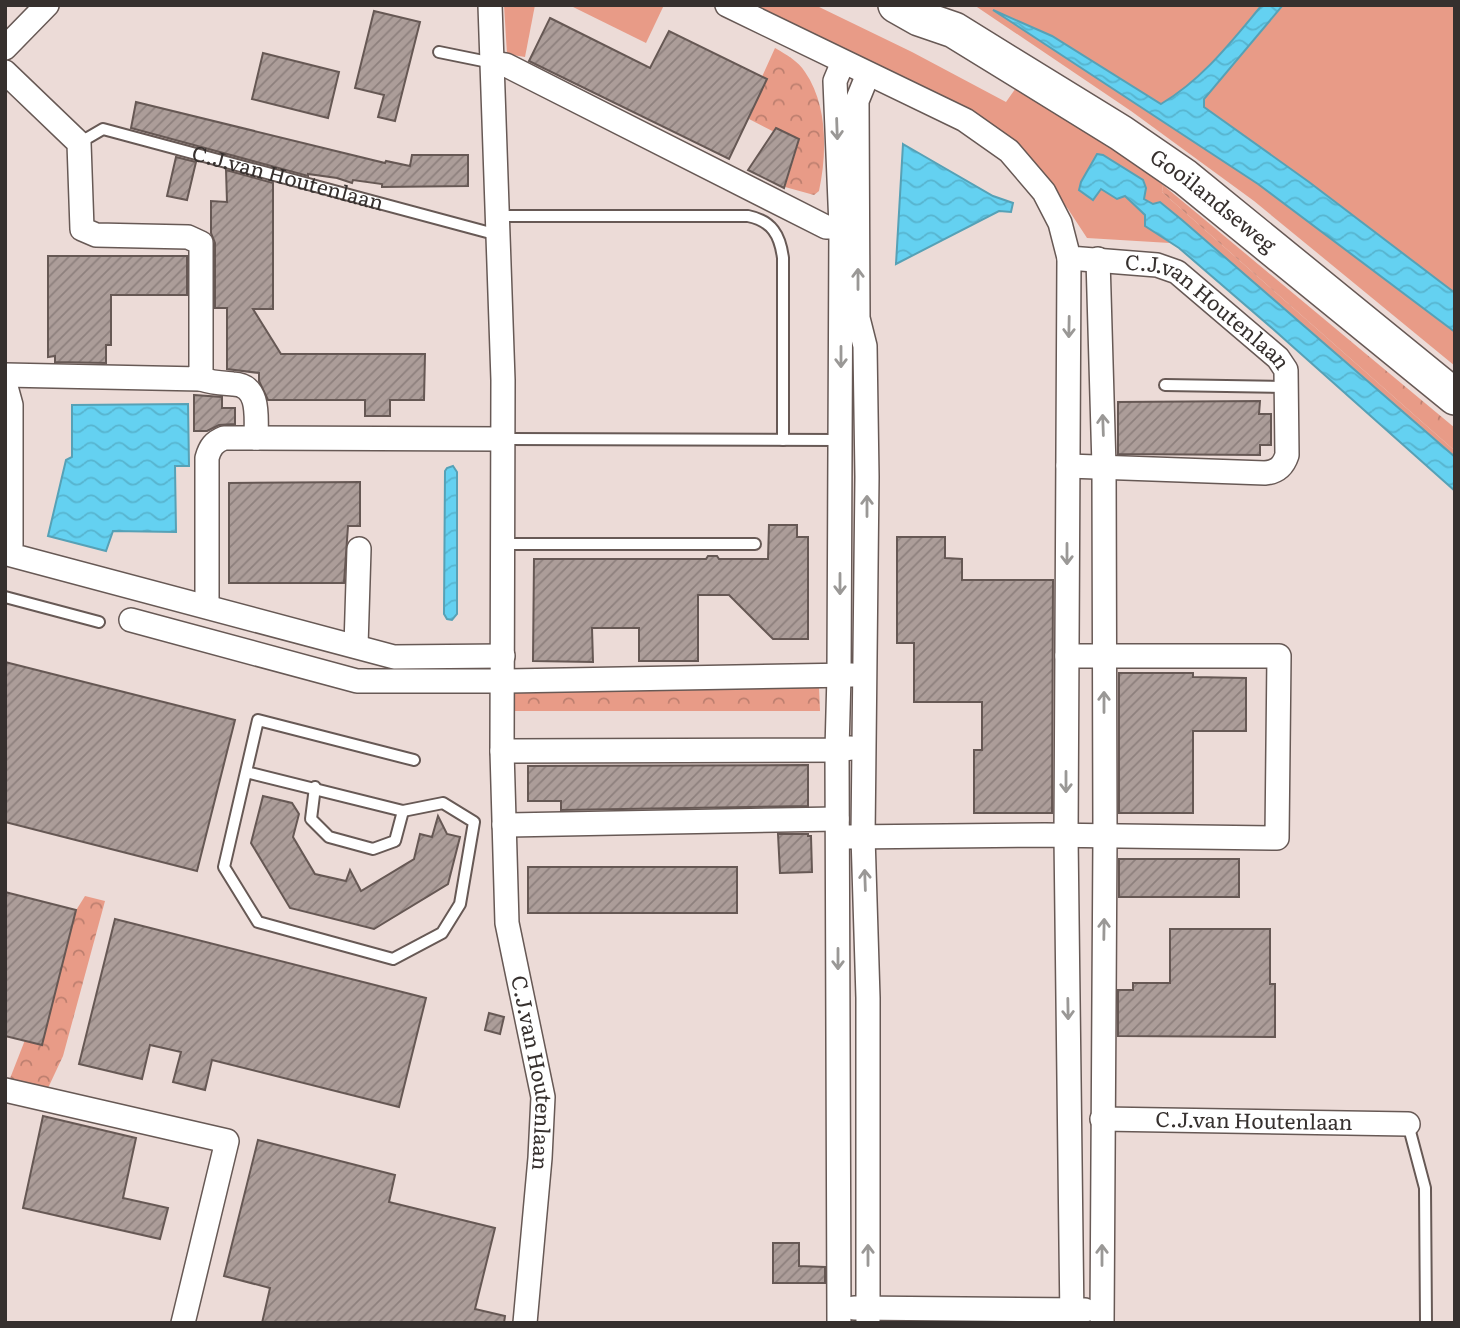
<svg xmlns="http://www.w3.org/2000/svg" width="1460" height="1328" font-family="Literata,serif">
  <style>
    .grass { fill: #e89b87 }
    .forest { fill: url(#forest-crowns) }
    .water { fill: url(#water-waves); stroke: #56a1b6; stroke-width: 2 }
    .building { fill: url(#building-hatch); stroke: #665854; stroke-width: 2 }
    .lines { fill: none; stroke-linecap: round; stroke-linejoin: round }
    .service-casing { stroke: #675955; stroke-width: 14 }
    .minor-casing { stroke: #675955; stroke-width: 26 }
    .primary-casing { stroke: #675955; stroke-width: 38 }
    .service { stroke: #fff; stroke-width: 10 }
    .minor { stroke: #fff; stroke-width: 23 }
    .primary { stroke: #fff; stroke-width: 35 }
    .oneway { stroke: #9a9896 }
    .labels { text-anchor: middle; stroke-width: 7; stroke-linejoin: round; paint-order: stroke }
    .street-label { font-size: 21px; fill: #36302e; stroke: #fff }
  </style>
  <defs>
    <pattern id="forest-crowns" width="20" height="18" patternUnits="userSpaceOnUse" patternTransform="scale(1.75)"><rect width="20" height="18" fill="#e89b87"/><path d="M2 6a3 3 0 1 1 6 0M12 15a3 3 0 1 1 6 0" fill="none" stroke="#bd7f6f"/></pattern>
    <pattern id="water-waves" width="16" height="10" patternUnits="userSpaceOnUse" patternTransform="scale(1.75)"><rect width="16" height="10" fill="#64d1f1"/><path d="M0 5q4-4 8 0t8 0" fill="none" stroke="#57b4cf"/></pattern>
    <pattern id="building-hatch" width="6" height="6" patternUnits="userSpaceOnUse" patternTransform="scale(1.75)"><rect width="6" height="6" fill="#ac9d99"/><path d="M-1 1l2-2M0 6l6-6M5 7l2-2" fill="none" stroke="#8d807d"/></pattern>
  </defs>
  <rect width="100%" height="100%" fill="#ecdbd7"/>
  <g class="grass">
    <path d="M504 5H535L525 57 507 54Z"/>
    <path d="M569 5H664L646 43Z"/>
    <path d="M749 5H815L912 52 1006 102 1018 85 1096 134 1163 185 1162 192 1455 451V457L1182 220 1144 199 1146 188 1097 154 1081 182 1101 189 1117 199 1125 196 1145 215V226L1170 243 1087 238 1068 209 1029 160Z"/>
    <path d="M974 5H1262C1231 42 1203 79 1161 104L1052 36 998 13 1258 184 1455 332V366L1254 201 1131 111Z"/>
    <path d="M1284 5H1455V293L1309 182 1204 107V99Z"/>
  </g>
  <g class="forest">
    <path d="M775 48C787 55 798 61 805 72 828 105 827 154 819 191L814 195 785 187 798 144 749 119 765 82 761 79Z"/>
    <path d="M1163 185 1455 428V451L1162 192Z"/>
    <path d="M819 687 820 711H511L512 691Z"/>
    <path d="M85 896 105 901 63 1056 48 1088 9 1081 75 912Z"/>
  </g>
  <g class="water">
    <path d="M1262 5H1283L1204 99V107L1309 182 1455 293V332L1258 184 993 10 1052 36 1161 104C1203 79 1231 42 1262 5Z"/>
    <path d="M903 144 993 196 1013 203 1011 212 999 211 896 264Z"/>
    <path d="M1097 154 1103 155 1143 180 1146 188 1144 199 1153 204 1160 202 1182 220 1455 457V491L1273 329 1179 248 1145 226V215L1125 196 1117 199 1101 189 1093 200 1079 190 1081 182Z"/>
    <path d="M188 404 189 466H175L176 532 113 531 106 551 48 536 66 460 72 457V405Z"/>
    <path d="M453 466 457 472V614L452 620 447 619 444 614 445 471 447 468Z"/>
  </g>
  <g class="building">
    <path d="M374 11 420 22 395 121 378 117 384 95 355 88Z"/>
    <path d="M550 18 650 68 669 31 767 79 729 159 529 61Z"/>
    <path d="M263 53 339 72 328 118 252 99Z"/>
    <path d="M136 102 385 163 386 161 410 166 412 155H468V186L382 187V184L353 180 352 183 337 178 308 174V176L131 128Z"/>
    <path d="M776 128 799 139 784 188 748 170Z"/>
    <path d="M176 157 196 162 187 200 167 196Z"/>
    <path d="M226 170 273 183V309H253L281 354H425L424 400H390V416H365V400H268L259 381V373L227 369V308H215V243L211 233V201L227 202Z"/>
    <path d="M48 256H187V295H111V345H106V363L55 362V356L48 357Z"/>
    <path d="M194 395 222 397V408H235V424L219 425 207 431H194Z"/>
    <path d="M1260 401 1259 414H1271V445H1260V455L1118 454V402Z"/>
    <path d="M360 482V526H348L344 583H229V483Z"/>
    <path d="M769 525H797V537H808V639H773L729 595H698V661H639V628H592L593 662 533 661 534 559H706L708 556H717L719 559H768Z"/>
    <path d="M897 537H945V558L962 559V580H1053L1052 813H974V750H982V702H914V643H897Z"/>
    <path d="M5 662 235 720 197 871 5 822Z"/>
    <path d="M1119 673H1193V677L1246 678V731H1193V813H1119Z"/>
    <path d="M808 765V806L561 810V801H528V766Z"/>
    <path d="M263 796 292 803 299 814 293 837 315 874 346 881 350 870 361 891 414 859 420 834 432 837 438 816 447 834 460 837 448 884 374 929 290 908 251 843Z"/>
    <path d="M778 834H808V836H811L812 872 780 873Z"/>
    <rect x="1119" y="859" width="120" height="38"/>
    <rect x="528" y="867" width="209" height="46"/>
    <path d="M5 892 76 910 42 1045 5 1036Z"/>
    <path d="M115 919 426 998 399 1107 212 1060 205 1090 173 1082 181 1052 150 1045 142 1079 79 1064Z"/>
    <path d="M1170 929H1270V984H1275V1037L1118 1036V990H1133V983H1170Z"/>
    <path d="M489 1013 504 1017 500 1034 485 1030Z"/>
    <path d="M43 1116 136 1138 123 1198 168 1208 160 1239 23 1208Z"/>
    <path d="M258 1140 395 1175 389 1202 495 1228 475 1309 505 1316 504 1323H262L270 1288 224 1276Z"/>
    <path d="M773 1243H799V1266L825 1267V1283H773Z"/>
  </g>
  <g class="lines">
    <defs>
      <g id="service">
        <path d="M439 52 493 63"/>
        <path id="s1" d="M79 143 103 129 498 235"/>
        <path d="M497 216H748C772 221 780 235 783 258V440"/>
        <path d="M1165 385 1286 387"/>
        <path d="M503 439 840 440"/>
        <path d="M503 544H755"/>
        <path d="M5 597 99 622"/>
        <path d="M246 772 403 811 443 803 474 822 460 904 442 933 393 959 258 922 224 867 258 720 414 760"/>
        <path d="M315 787 311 819 329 837 373 849 395 841 403 811"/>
        <path d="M1408 1124 1425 1188 1426 1323"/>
      </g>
      <g id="minor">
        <path id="s2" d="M490 5 503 380 502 751 507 923 543 1097 540 1158 525 1323"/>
        <path id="s3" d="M727 5 965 120 1009 151 1044 192 1060 223 1069 258 1157 265 1177 272 1278 358 1286 370 1287 455C1283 467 1277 472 1265 473L1068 466"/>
        <path d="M5 48 47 5"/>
        <path d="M493 63 506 65 826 227H854"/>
        <path d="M5 72 79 143 82 229 96 235 188 237 201 243V379L5 375"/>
        <path d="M1069 258 1066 836 1072 1323"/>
        <path d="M1098 259 1104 467 1105 836 1102 1323"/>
        <path d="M201 379C213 383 221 383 233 384 261 385 256 419 256 438"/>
        <path d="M5 383 11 405V555L394 657 503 656"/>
        <path d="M207 605V458C210 447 214 442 224 438L503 439"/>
        <path d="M131 620 357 681H503L852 675"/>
        <path d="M356 646 359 549"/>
        <path d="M502 751 837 750 851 748"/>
        <path d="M504 825 837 819"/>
        <path d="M848 837 1045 835 1277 838 1279 656H1067"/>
        <path d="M5 1090 227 1141 183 1323"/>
        <path id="s4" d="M1102 1119 1408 1124"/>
        <path d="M854 1308 1085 1310"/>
        <path d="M839 1323 837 750 839 675 841 227 835 81 843 62"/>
        <path d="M868 1323V998L863 836 867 477 865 346 858 318 857 101 868 74"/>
      </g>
      <g id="primary">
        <path id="s5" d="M896 5 919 18 954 30 1121 133 1185 177 1455 397"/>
      </g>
    </defs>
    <use href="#service" class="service-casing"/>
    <use href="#minor" class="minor-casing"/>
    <use href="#primary" class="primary-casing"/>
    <use href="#service" class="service"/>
    <use href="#minor" class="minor"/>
    <use href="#primary" class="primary"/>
  </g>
  <defs><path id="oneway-shaft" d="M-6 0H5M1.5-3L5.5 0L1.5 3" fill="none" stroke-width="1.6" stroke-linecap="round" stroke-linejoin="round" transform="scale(1.75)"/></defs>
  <g class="oneway">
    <use href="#oneway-shaft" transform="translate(837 129) rotate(88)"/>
    <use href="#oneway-shaft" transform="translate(858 279) rotate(-90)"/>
    <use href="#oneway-shaft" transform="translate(1069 327) rotate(91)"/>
    <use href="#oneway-shaft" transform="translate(841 357) rotate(90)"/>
    <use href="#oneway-shaft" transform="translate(1103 425) rotate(-92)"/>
    <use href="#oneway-shaft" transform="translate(867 506) rotate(-90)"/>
    <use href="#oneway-shaft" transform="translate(1067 554) rotate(90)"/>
    <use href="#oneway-shaft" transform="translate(840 584) rotate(90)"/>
    <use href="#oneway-shaft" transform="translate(1104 702) rotate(-90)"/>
    <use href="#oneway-shaft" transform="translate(1066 782) rotate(90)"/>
    <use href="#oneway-shaft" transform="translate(865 880) rotate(-92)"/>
    <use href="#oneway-shaft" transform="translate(1104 929) rotate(-89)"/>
    <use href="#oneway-shaft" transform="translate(838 959) rotate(90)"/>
    <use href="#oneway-shaft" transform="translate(1068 1009) rotate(89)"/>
    <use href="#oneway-shaft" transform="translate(868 1255) rotate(-90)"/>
    <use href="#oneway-shaft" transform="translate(1102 1255) rotate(-90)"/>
  </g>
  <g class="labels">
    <g class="street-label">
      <text dy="7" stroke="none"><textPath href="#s1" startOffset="219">C.J.van Houtenlaan</textPath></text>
      <text dy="7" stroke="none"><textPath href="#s5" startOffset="374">Gooilandseweg</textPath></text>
      <text dy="7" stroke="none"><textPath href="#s3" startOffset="598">C.J.van Houtenlaan</textPath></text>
      <text dy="7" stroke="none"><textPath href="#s2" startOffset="1071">C.J.van Houtenlaan</textPath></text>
      <text dy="7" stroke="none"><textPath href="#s4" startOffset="152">C.J.van Houtenlaan</textPath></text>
    </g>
  </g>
  <rect width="1460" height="1328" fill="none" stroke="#36302e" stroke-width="14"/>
</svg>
